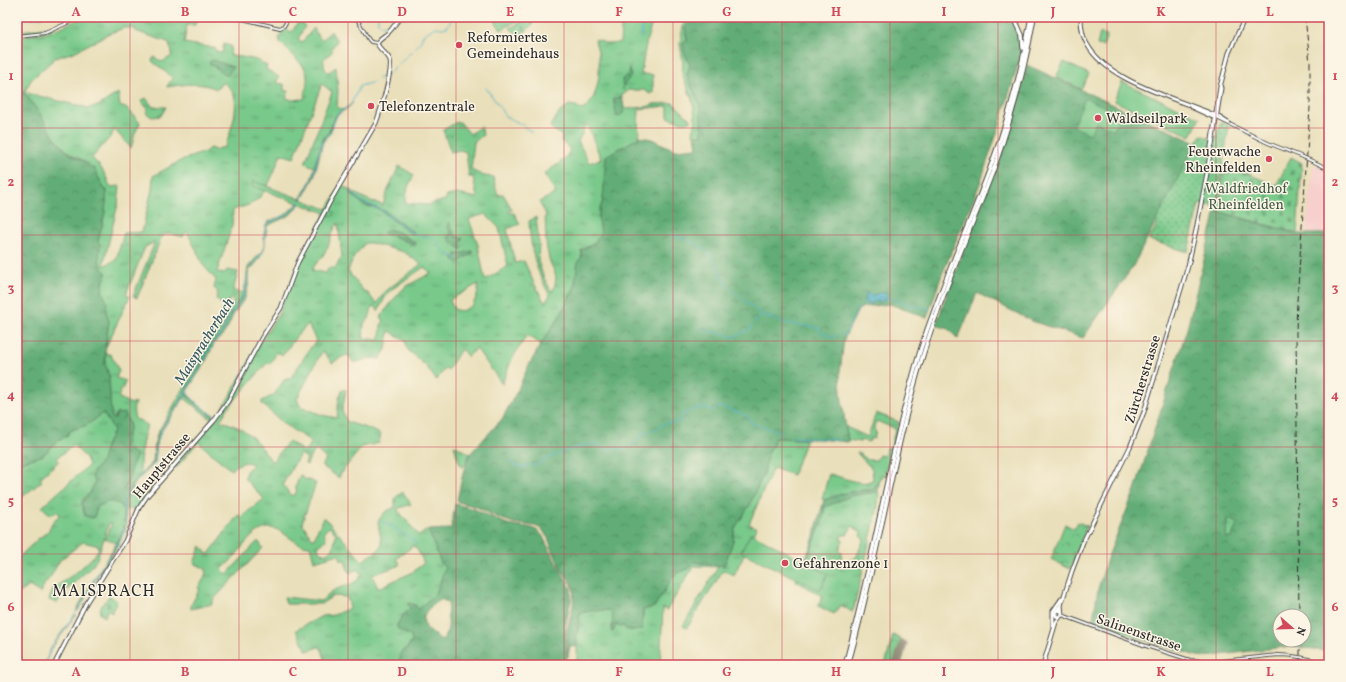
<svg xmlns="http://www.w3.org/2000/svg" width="1346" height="682" font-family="Vollkorn,serif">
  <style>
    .built { fill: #f7d0cd }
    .grass { fill: url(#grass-tufts); stroke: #527a5b; fill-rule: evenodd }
    .forest { fill: url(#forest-crowns); stroke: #466c51; fill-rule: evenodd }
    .cemetery { fill: url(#cemetery-stones); stroke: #527a5b }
    .park { fill: url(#park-crowns); stroke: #527a5b }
    .garden { fill: url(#garden-dots); stroke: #527a5b }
    .pitch { fill: #79c98b; stroke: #527a5b }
    .water { fill: url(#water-rules); stroke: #386e78 }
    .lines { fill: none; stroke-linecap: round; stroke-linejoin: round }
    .stream { stroke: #46b0c5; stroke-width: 1 }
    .taxiway { stroke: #8a8572; stroke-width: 5 }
    .minor-casing { stroke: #484640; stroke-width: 4 }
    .major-casing { stroke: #484640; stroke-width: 5 }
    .highway-casing { stroke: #484640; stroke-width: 5.5 }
    .minor { stroke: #fff; stroke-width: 2 }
    .major { stroke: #fff; stroke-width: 3 }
    .highway { stroke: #fff; stroke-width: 3.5 }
    .rail { stroke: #2b2b2b; stroke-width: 1; stroke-dasharray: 6 3; stroke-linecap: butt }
    .minor-bridge-casing { stroke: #484640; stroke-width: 4; stroke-linecap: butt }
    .minor-bridge { stroke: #fff; stroke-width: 2 }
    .grid { fill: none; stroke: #d1495b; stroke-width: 1; stroke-opacity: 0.55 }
    .poi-dot { fill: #d1495b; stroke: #fcf5e5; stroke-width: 1.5 }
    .labels { text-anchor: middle; stroke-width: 3; stroke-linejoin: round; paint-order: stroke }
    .poi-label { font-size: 14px; fill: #2b2b2b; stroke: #fcf5e5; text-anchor: start }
    .park-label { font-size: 14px; fill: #425a48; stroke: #fcf5e5 }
    .street-label { font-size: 14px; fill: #2b2b2b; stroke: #fcf5e5 }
    .water-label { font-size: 15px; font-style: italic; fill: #345a61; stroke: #fcf5e5 }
    .quarter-label { font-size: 16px; letter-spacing: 1px; fill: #2b2b2b; stroke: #fcf5e5 }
    .neatline { fill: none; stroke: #d1495b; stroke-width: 1.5 }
    .grid-label { font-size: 13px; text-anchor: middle; font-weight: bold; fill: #d1495b }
  </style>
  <defs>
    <pattern id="grass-tufts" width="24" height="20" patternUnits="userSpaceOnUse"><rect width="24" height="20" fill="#79c98b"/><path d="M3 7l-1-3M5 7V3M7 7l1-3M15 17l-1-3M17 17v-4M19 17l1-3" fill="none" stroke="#63a372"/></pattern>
    <pattern id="forest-crowns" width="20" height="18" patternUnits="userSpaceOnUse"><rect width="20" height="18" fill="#62ad77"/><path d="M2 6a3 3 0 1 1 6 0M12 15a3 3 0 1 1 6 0" fill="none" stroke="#518d62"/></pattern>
    <pattern id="cemetery-stones" width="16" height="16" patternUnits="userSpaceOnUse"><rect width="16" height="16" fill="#79c98b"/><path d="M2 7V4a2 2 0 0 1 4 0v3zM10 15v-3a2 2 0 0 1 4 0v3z" fill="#63a372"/></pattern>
    <pattern id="park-crowns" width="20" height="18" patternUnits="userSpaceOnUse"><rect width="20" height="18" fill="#79c98b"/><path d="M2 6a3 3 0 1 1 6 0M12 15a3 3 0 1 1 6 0" fill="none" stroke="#63a372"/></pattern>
    <pattern id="garden-dots" width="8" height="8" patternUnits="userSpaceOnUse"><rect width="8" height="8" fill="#79c98b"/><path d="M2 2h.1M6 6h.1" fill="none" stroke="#63a372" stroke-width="1.8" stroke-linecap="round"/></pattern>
    <pattern id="water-rules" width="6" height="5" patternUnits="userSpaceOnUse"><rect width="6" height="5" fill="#46b0c5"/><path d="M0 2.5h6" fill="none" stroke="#3b8fa0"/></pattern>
  </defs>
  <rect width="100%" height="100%" fill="#fcf5e5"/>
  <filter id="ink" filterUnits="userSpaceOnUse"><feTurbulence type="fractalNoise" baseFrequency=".025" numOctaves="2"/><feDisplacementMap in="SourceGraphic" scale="8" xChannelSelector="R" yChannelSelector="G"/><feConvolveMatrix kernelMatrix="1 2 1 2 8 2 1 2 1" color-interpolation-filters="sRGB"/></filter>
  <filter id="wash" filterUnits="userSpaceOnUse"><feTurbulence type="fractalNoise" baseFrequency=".012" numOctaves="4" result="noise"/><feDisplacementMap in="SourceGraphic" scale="16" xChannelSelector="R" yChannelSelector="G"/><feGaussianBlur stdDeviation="0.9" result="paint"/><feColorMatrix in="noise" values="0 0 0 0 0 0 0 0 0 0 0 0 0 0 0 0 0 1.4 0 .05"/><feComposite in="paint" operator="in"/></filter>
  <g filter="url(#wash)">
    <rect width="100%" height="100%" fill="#e9dfba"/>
    <path class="built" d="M1313 164 1329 171V233H1306Z"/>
    <g class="grass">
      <path d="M84 17H197L195 25H187L184 43 215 48 216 52 222 53 224 44 231 46 230 55C243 58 256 57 267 66L266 69 279 77 276 83 284 84V91H289L286 98 290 99V100L304 99C306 88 310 77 304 67L280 42 279 37 285 28 291 33 299 21 305 26 298 39 302 42 314 28 317 35 322 40 331 31 337 41 331 49 333 51 323 60 324 62V67L327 72H329L336 67 338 91 337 107 343 110 336 115 329 132 324 137 322 142 314 167 305 163 332 92 322 84 294 158 281 154C275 169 268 193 254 202 247 207 240 207 233 210L232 226 217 272 224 274 227 270 238 272 233 291 244 293 227 319 223 330 217 336 206 352 201 364 185 391 186 395 213 416 211 419 183 397 170 417 164 422 202 357 203 353 200 349 201 348 215 327 219 329 234 301 230 299 226 307 221 304 216 299 218 292 214 288 216 280 203 265 187 231 183 237 169 233 162 236 137 298 133 296 155 242 145 247 126 294 130 296 106 347 109 321 106 311 102 288 106 273 102 270 100 265 99 254 100 250 98 242 105 212 107 190 104 189C99 181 95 169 87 163 81 158 72 156 66 150 46 132 38 104 17 86V37L45 34ZM124 28H135V30L138 32 168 42 172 52V56L162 62 154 57 152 61 173 78 167 86V87C185 84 201 82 217 89L223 82C226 85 230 87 232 91 241 105 230 133 225 147L213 150 212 148 208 149 207 151 180 161 153 176 152 189 142 232 124 233 116 260 103 266 118 204 120 186 110 187C106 175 102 167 92 158L112 135 114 129 131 148 135 133 140 123 128 109 120 106 118 93 98 106 88 108 30 94 25 91 31 80 55 58 74 52 105 36V35Z"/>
      <path d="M500 17H524L501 30 495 21Z"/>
      <path d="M622 17H686L689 19 690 23 685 28 687 40 683 45 684 52 690 65C683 79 696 91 700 104 702 111 703 128 702 136L693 135 694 125 696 124 693 102 682 74 683 63 680 43 684 21 653 20 647 39 641 72 642 74 653 75V92L650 94 644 90H629L624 94 621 95 622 97 613 99 615 106 623 109 624 107 626 109 651 106 653 104 673 103 692 121 691 122H681L668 117V106L639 109 638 126 640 137 606 156 603 200 599 211 602 232 595 243 581 250C582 255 582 258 578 261L574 289 559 317 541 344 527 335 512 359 502 384 476 348 468 357 461 349 448 370 446 368 436 380 427 367 407 349 405 339 399 338 390 331H389L386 349 380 359 370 358 354 363 348 355 344 356 332 363 323 351 319 357 297 399 300 406 322 415 337 418 339 398 342 390H346L342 411 347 422 366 428 381 434 379 443 362 447 341 473 339 478 322 466 326 459 316 450 310 457 307 465 305 464 307 458 300 454 283 484 290 495H295L297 489 295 488 300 475 302 476V478L316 483 302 523 312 538H314L323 518H325L362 561C389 544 381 549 378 521L385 512 395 507V498L403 492 411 504 397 509 419 536 428 529 441 563 445 568 437 591 419 609 411 604 409 610 403 615 397 625 403 632 411 636 412 641 401 655 400 661 397 665H367L360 661 353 660 327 664 321 648 319 647 307 651 296 630 322 616 334 615 350 608 347 597 333 596 321 604H286L284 597 321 601C326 596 331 591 337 589 348 584 355 586 362 574L358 569 349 573 345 560H341L339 554 314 561 310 546C298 546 290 537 280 531 260 520 246 543 235 556 231 560 227 565 222 569L227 574 257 542H259L263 548 213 600 212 604 191 609V605L200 589 198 588 205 577 206 569 194 563 201 546 208 555 238 515 241 517 264 499 244 478 246 475V471L252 466 253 464C244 460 238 464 231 470L198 442 176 468 174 466 217 418 258 346 278 315 299 263 329 206 341 185C349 188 356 194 364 198 370 201 377 203 383 205L388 190 399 166 414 175 408 187 405 203 428 205 445 200 447 196 457 194 477 198 473 177H469L466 152 460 150 451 152 443 130 457 122H460L470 134 481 126 483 135 474 142 471 170 484 176 493 177 498 195 503 194 512 209V210L509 211 510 213H514L520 224 507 229 515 263 524 261 534 283 545 303 550 295C536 273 530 247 529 221L536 217 539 244 538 261 544 278 552 292C561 273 551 271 548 254 545 242 546 228 545 216L546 215 539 202 556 193 544 174C553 167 567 160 570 149L561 141 562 136 550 127 559 113 569 105 576 106 582 110C598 101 600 75 599 58 599 52 596 46 595 40L596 39 607 44 620 43ZM585 124 588 127 601 159 589 163 578 141 582 134ZM352 194 365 204 386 212 411 231H407L379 209 364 205ZM485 214 499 228 508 266 485 280 478 245 469 219ZM449 222 456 237H460V243L462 249 459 248 457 245 448 238 451 236V233L447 225ZM338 223 342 257 334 269 329 267 326 273 312 270C315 263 322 259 325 252 331 243 331 231 338 223ZM392 230 398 232 415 242 414 245 394 236 383 233ZM365 243H371L404 252 421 264 387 290 376 304 368 293H365L348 271 354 257ZM461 253 472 254 461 260 453 258 456 257V254L457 255ZM424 267 431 273 405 287 393 300 381 317 384 321 381 325 380 340H379L363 338 364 323 369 319 372 307 375 306 378 311 387 294 395 287ZM478 284V293L473 305C466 309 462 313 454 309L450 301 451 299ZM308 324 316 341 311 347 290 379H286L284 380 274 395 262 401V404L285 425 312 442 304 452 289 441 272 462C257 440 246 427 220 421L228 408 267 363 270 364 277 352 283 355 296 337ZM330 527 336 534 333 549 324 554 320 552 318 547 326 540 324 532 328 528ZM413 546 417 549 424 563 411 573 378 588 372 575 398 566 400 564 396 559Z"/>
      <path d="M56 27 39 33 17 35V31Z"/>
      <path d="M146 98 153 107H166L161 116 152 117 146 113 148 109 141 101Z"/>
      <path d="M106 353 111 355 119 371 116 378 126 381 118 397 131 404 135 402C133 408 133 414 136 420H139L147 425C142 441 140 455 140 471L142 473 127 491 124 489C135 472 131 464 123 447L130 426 122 414 116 413 115 418 112 419 111 415 109 376 105 363Z"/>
      <path d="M103 413 114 430 106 446 102 461 93 472V479L95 482 90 493 83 499 82 505 85 516 94 518 97 506 106 502 111 501 122 505 124 522 127 524 126 527 124 526 117 543 105 539 112 524 109 523 97 559 93 565 63 593 57 603 49 600 53 589 78 571 93 557 98 550 99 546 83 542 60 560 51 576 44 585 40 593 29 586 17 595V555L19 557 39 538H40L50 529H49L53 521 60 515 56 511 51 515 42 507 89 465 86 458 73 445 57 458 59 461 40 478 42 481 21 498H17V463L41 456 48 451 57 440 66 437 70 431 93 421Z"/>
      <path d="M876 413 899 422 888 468 886 469 884 476 880 478 873 490H863L845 493 824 500 822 499 829 474H830C842 477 862 487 873 480L872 469 857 453H859L868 460H876L879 455 884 456 886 449 891 447 895 429 877 421C875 425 872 428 876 432L874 439 871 438 869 442 861 440 860 442 848 440 846 427 868 437Z"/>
      <path d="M778 437 796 439H806L793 475 773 468 749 524 757 528 734 575 724 571 722 572 687 628 683 626 718 567 694 566 667 610 663 608 660 665H618L617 663 609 665H577V636L580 613 582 612 608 610C616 615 612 623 611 631H613L616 625 642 629 643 610 654 607 675 574 688 569 694 562 724 566 733 541 735 528 749 506 758 486 765 471 766 459 775 438Z"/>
      <path d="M454 445 470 454 462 468 458 459Z"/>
      <path d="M132 488 145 496 136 510 125 509V501Z"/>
      <path d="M878 492 879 495 877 510 854 608 852 612 841 605 834 614 818 606 823 596 796 581V578L807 560 822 522 825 507 853 495ZM852 526 861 532 860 536 864 539 856 558H854L850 562 847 561 842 570 837 567 842 557V552L839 550 843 540 840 539 842 535H847Z"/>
      <path d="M1227 519 1238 523 1232 538H1226Z"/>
    </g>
    <g class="forest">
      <path d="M686 17H1013L1021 38V49L1019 61 999 127 979 186 941 277 927 318 890 304 863 307 858 310 844 339 840 372 841 394 848 442 818 439H796L775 438 766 459 765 471 758 486 749 506 735 528 733 541 724 566 694 562 688 569 675 574 654 607 643 610 642 629C637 631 630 631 625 629L624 626 616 625 613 632H612C611 624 616 615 608 610L582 612 580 613 577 636 576 647 570 646 568 657 567 630 573 606 574 591 572 584 562 570 555 556 548 538 542 529 535 526 514 523 499 518 477 507 459 502 457 500 464 469 470 454 502 419 515 395 528 367 541 344 559 317 574 289 578 261C583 258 582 255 581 250L595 243 601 232 598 217 603 200 606 156 640 137 652 139 675 150 697 148 695 135H702V132L700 105 689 81 687 74 690 65 684 52 683 42 687 40 685 27 690 22 689 19Z"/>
      <path d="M213 60 233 67 227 76 209 63 210 61Z"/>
      <path d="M1027 65 1196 143 1132 268 1083 338 1032 321 977 293 958 339 948 329 936 325 952 280 1006 143 1018 104Z"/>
      <path d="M630 68 631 76 623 86V90L622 79 629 74Z"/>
      <path d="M17 86C38 104 47 132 66 151 74 158 85 160 92 168H94L104 189 107 190 105 212 98 241 100 244C100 256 95 265 107 273L103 282 102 291 107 302 106 311 109 321 106 338 105 363 109 376 111 415 113 419 115 418 118 412 120 414 125 413 130 426 124 447 137 455 132 465 130 477 124 489 126 491 134 481 153 462 155 442 157 434 164 422 170 417 182 398 183 397 184 398 158 436 157 442 155 462 134 484 125 501 127 524 124 522 122 505C106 501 113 500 97 506L94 518 85 516 82 505V502L90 493 95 482 92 477V474L102 461 106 446 114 430 103 413 87 425 70 431 66 437 57 440 48 451 41 456 17 463Z"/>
      <path d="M622 97 624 107 623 109 624 112 620 116 617 117 613 99Z"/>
      <path d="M353 103 349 107 337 115 330 133 323 142 314 177 299 205 290 215 267 226 264 250 258 261 249 271V283L245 298 233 315 227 329 222 336 215 342 205 363 187 391C189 401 205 409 214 415L213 416 200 407 187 395H185L184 394 185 391 201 364 206 352 215 338 223 330 227 319 242 296 246 283 248 267 262 251 264 246V233L266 225 268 222 285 215 298 203 311 180 322 142 324 137 329 132 336 115Z"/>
      <path d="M349 190C360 204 368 203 382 210 392 214 404 226 414 232L413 234 407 231 379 209 364 205 352 195Z"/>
      <path d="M1216 211 1297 234H1329V651L1291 646 1205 657 1197 656 1149 642 1093 621V619L1098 589 1107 559 1135 490 1187 329ZM1227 519 1238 523 1231 538H1226ZM1280 616H1304V640H1280Z"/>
      <path d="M449 222 456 237 463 238 462 239 463 241 460 243 462 249H460L457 245 453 244 448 238 451 236V233L447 225Z"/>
      <path d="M388 229 398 232 416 244 415 245 394 236 384 234 383 233Z"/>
      <path d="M471 251 473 252 458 263 452 257H456V253L457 255Z"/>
      <path d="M880 478 878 492 853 495 825 507 822 522 805 564 804 561 812 543 824 500 845 493 863 490H873Z"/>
      <path d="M455 504 474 509 507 524 532 528 538 531 542 535 554 559 571 588V600L565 627 567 665H397L401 657 400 654 404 649H407L412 641 411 636 399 630 397 627V625L403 615 409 610 410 607 408 605 409 603 415 605 419 609 437 591 445 568 441 563 428 530 451 529ZM441 599 449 603C444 617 454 625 442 640 418 626 417 614 441 599Z"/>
      <path d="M124 526 126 528 118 546 95 581 78 611H76L92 582 118 541Z"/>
      <path d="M75 614 76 615 51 649 46 662H45L52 646Z"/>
      <path d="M353 660 360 661 367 665H323Z"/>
    </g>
    <g class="cemetery">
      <path d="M528 19 533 24 523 34 518 35 510 28Z"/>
      <path d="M1291 157 1302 163 1297 233 1217 211 1226 164 1276 186Z"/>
      <path d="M110 596 117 601 116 604 117 605 112 610V613L108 610H107L105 617 100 614C99 607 104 601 110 596Z"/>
    </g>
    <g class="park">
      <path d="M1078 522 1087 526 1070 569 1051 559 1065 524 1074 529Z"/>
      <path d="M893 635 906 643 900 665H885Z"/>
    </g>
    <path class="garden" d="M1221 122 1229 126 1223 163 1224 166 1216 206 1199 204 1188 252 1149 240 1157 224 1155 223 1196 143 1201 135 1215 141Z"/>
    <g class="pitch">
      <path d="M1100 33 1107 35 1103 46 1097 45Z"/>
      <path d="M1064 62 1089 74 1081 89 1056 77Z"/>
      <path d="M1122 82 1200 118 1191 136 1114 101Z"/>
      <path d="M1085 98 1121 114 1114 130 1096 122 1090 134 1073 126Z"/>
      <path d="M253 181 335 212 334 216 252 186Z"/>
      <path d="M751 533 828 574 820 590 741 552Z"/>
    </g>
    <path class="water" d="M882 292 886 294 887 297 885 300 878 302 875 301 870 305 865 302 864 300 866 293 873 295Z"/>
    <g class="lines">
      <g class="stream">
        <path d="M378 17V22L382 26 393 24"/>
        <path d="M402 18 405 17"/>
        <path d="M17 22 22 19 42 17"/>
        <path d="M641 39 642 25"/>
        <path d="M391 72 420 43 423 35 435 27 442 28 447 27 453 17"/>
        <path d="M378 79 388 73"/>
        <path d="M486 88 499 106"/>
        <path d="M500 108 505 116 523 125"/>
        <path d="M524 127 532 132"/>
        <path d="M349 190 362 202 381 210 411 232 415 234"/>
        <path d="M417 235 426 237H431"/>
        <path d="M673 235C687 239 703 245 712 257 717 265 720 274 725 282 735 294 761 316 776 320 789 325 805 325 819 328V331L823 334H826L831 337 837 336"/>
        <path d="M434 238 446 253 457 259"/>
        <path d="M886 297 909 304"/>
        <path d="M909 305 930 309"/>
        <path d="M755 323 759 317 772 318"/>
        <path d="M700 329 735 337 750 329 752 326"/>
        <path d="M841 335H845L857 310 866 302"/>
        <path d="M186 392 201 407 213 415"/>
        <path d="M716 410 719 406 745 415 750 419 751 423 778 431 783 434"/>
        <path d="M793 437 828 439 842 441"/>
        <path d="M509 461 517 466 524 468 529 465H537C546 457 584 443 596 444 600 444 603 447 607 449L612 448 624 450 640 439 642 433 657 430C663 422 670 422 680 422L683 414C691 410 705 404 713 411"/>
        <path d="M382 522 391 526 416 542 415 544"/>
        <path d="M126 523C127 517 123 511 123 505 125 486 144 475 155 463L156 447 162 429 177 407 203 363 209 350 215 341 222 333 233 311 243 297 248 280 250 267 260 256 265 246V228L270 222 286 215 299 204 313 176 322 142 330 133 338 113 350 106 360 86 374 82"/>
        <path d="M17 582 21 586"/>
        <path d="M44 665 51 648 82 604 94 581 108 558 115 550 125 527"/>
      </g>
      <path class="taxiway" d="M895 665 902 642 905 644 899 665"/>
    </g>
  </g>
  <g filter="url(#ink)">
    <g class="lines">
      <defs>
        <g id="minor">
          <path d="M234 17 280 28 284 26 289 17"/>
          <path d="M356 17 369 40 371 42 377 43"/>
          <path d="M17 36 45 33 81 17"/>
          <path d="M1218 116 1229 123"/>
          <path d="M1217 118 1268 143 1303 157"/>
          <path d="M1312 161 1329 169"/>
          <path d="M1062 615 1146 646 1190 660 1213 662 1278 655C1296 655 1312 659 1329 665"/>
        </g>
        <g id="major">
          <path d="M1081 17C1081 26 1082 36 1087 44 1107 82 1179 99 1217 116"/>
          <path d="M1191 107 1215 118"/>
          <path d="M1212 145 1221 88"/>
          <path d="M1061 605 1062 615 1059 617 1056 616 1055 613 1057 610 1061 611"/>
          <path d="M1057 610 1061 605 1072 571 1083 542 1130 447 1144 412 1188 266 1196 230 1207 173 1220 87 1229 53 1245 17"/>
          <path d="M1053 626V611L1062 598"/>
          <path d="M54 665 86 603 116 555 125 541 139 508 147 496 214 420 228 401 262 337 281 308 298 262 331 200 376 123C380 112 393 71 390 60 387 53 379 50 377 43 379 38 385 36 389 32 394 27 396 21 402 17"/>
          <path d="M1043 665 1056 622 1060 617"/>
        </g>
        <g id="highway">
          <path d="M1014 17 1022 35 1023 48"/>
          <path d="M1021 17H1024"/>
          <path d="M845 665C874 560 889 452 921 348 940 288 967 230 989 171 1008 121 1022 69 1031 17"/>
          <path d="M848 665C878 562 892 454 924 352 943 290 970 231 993 171 1011 121 1025 69 1034 17"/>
        </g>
      </defs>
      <use href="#minor" class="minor-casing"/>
      <use href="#major" class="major-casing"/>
      <use href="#highway" class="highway-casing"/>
      <use href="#minor" class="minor"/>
      <use href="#major" class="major"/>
      <use href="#highway" class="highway"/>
      <g class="rail">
        <path d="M1299 616 1296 333 1297 301 1310 108V63L1305 17"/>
        <path d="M1300 640V665"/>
      </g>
      <defs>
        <path id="minor-bridge" d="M1303 157 1312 161"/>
      </defs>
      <use href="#minor-bridge" class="minor-bridge-casing"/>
      <use href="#minor-bridge" class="minor-bridge"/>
    </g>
  </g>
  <path class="grid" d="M130 17V665M239 17V665M348 17V665M456 17V665M564 17V665M673 17V665M782 17V665M890 17V665M998 17V665M1107 17V665M1216 17V665M17 128H1329M17 235H1329M17 341H1329M17 447H1329M17 554H1329"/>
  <g class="poi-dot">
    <circle cx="459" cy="45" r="4"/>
    <circle cx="371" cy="106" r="4"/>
    <circle cx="1098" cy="118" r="4"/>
    <circle cx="1269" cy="159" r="4"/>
    <circle cx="785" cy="563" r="4"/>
  </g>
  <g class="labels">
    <g class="poi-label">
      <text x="467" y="42">Reformiertes<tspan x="467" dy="16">Gemeindehaus</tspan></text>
      <text x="379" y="111">Telefonzentrale</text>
      <text x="1106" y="123">Waldseilpark</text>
      <text x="1261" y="156" text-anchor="end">Feuerwache<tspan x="1261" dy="16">Rheinfelden</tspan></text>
      <text x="793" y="568">Gefahrenzone 1</text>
    </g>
    <g class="park-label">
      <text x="1246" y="193">Waldfriedhof<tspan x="1246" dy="16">Rheinfelden</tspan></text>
    </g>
    <g class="street-label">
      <text transform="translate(1142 379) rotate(-73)" y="5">Zürcherstrasse</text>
      <text transform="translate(161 465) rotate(-50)" y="5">Hauptstrasse</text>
      <text transform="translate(1139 632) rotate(19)" y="5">Salinenstrasse</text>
    </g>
    <g class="water-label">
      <text transform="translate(204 341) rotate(-58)" y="5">Maispracherbach</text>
    </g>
    <g class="quarter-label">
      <text x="104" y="596">MAISPRACH</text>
    </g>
  </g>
  <rect width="1346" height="682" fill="none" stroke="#fcf5e5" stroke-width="44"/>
  <g transform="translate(1292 628) rotate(110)"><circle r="19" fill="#fcf5e5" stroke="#a8a49b"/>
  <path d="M0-3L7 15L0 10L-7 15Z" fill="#d1495b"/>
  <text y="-6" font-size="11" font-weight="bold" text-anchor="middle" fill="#2b2b2b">N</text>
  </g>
  <rect x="22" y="22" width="1302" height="638" class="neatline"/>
  <g class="grid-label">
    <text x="76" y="16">A</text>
    <text x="185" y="16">B</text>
    <text x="293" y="16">C</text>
    <text x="402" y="16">D</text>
    <text x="510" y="16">E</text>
    <text x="619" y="16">F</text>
    <text x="727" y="16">G</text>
    <text x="836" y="16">H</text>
    <text x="944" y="16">I</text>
    <text x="1053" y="16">J</text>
    <text x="1161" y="16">K</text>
    <text x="1270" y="16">L</text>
    <text x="11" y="80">1</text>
    <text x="1335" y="80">1</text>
    <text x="11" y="186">2</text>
    <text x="1335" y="186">2</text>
    <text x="11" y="292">3</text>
    <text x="1335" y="292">3</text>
    <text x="11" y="399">4</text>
    <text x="1335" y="399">4</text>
    <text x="11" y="505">5</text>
    <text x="1335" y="505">5</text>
    <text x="11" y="611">6</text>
    <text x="1335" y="611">6</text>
    <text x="76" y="676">A</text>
    <text x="185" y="676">B</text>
    <text x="293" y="676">C</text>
    <text x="402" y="676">D</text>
    <text x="510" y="676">E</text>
    <text x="619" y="676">F</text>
    <text x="727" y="676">G</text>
    <text x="836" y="676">H</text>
    <text x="944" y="676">I</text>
    <text x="1053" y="676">J</text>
    <text x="1161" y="676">K</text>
    <text x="1270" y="676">L</text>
  </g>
</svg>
